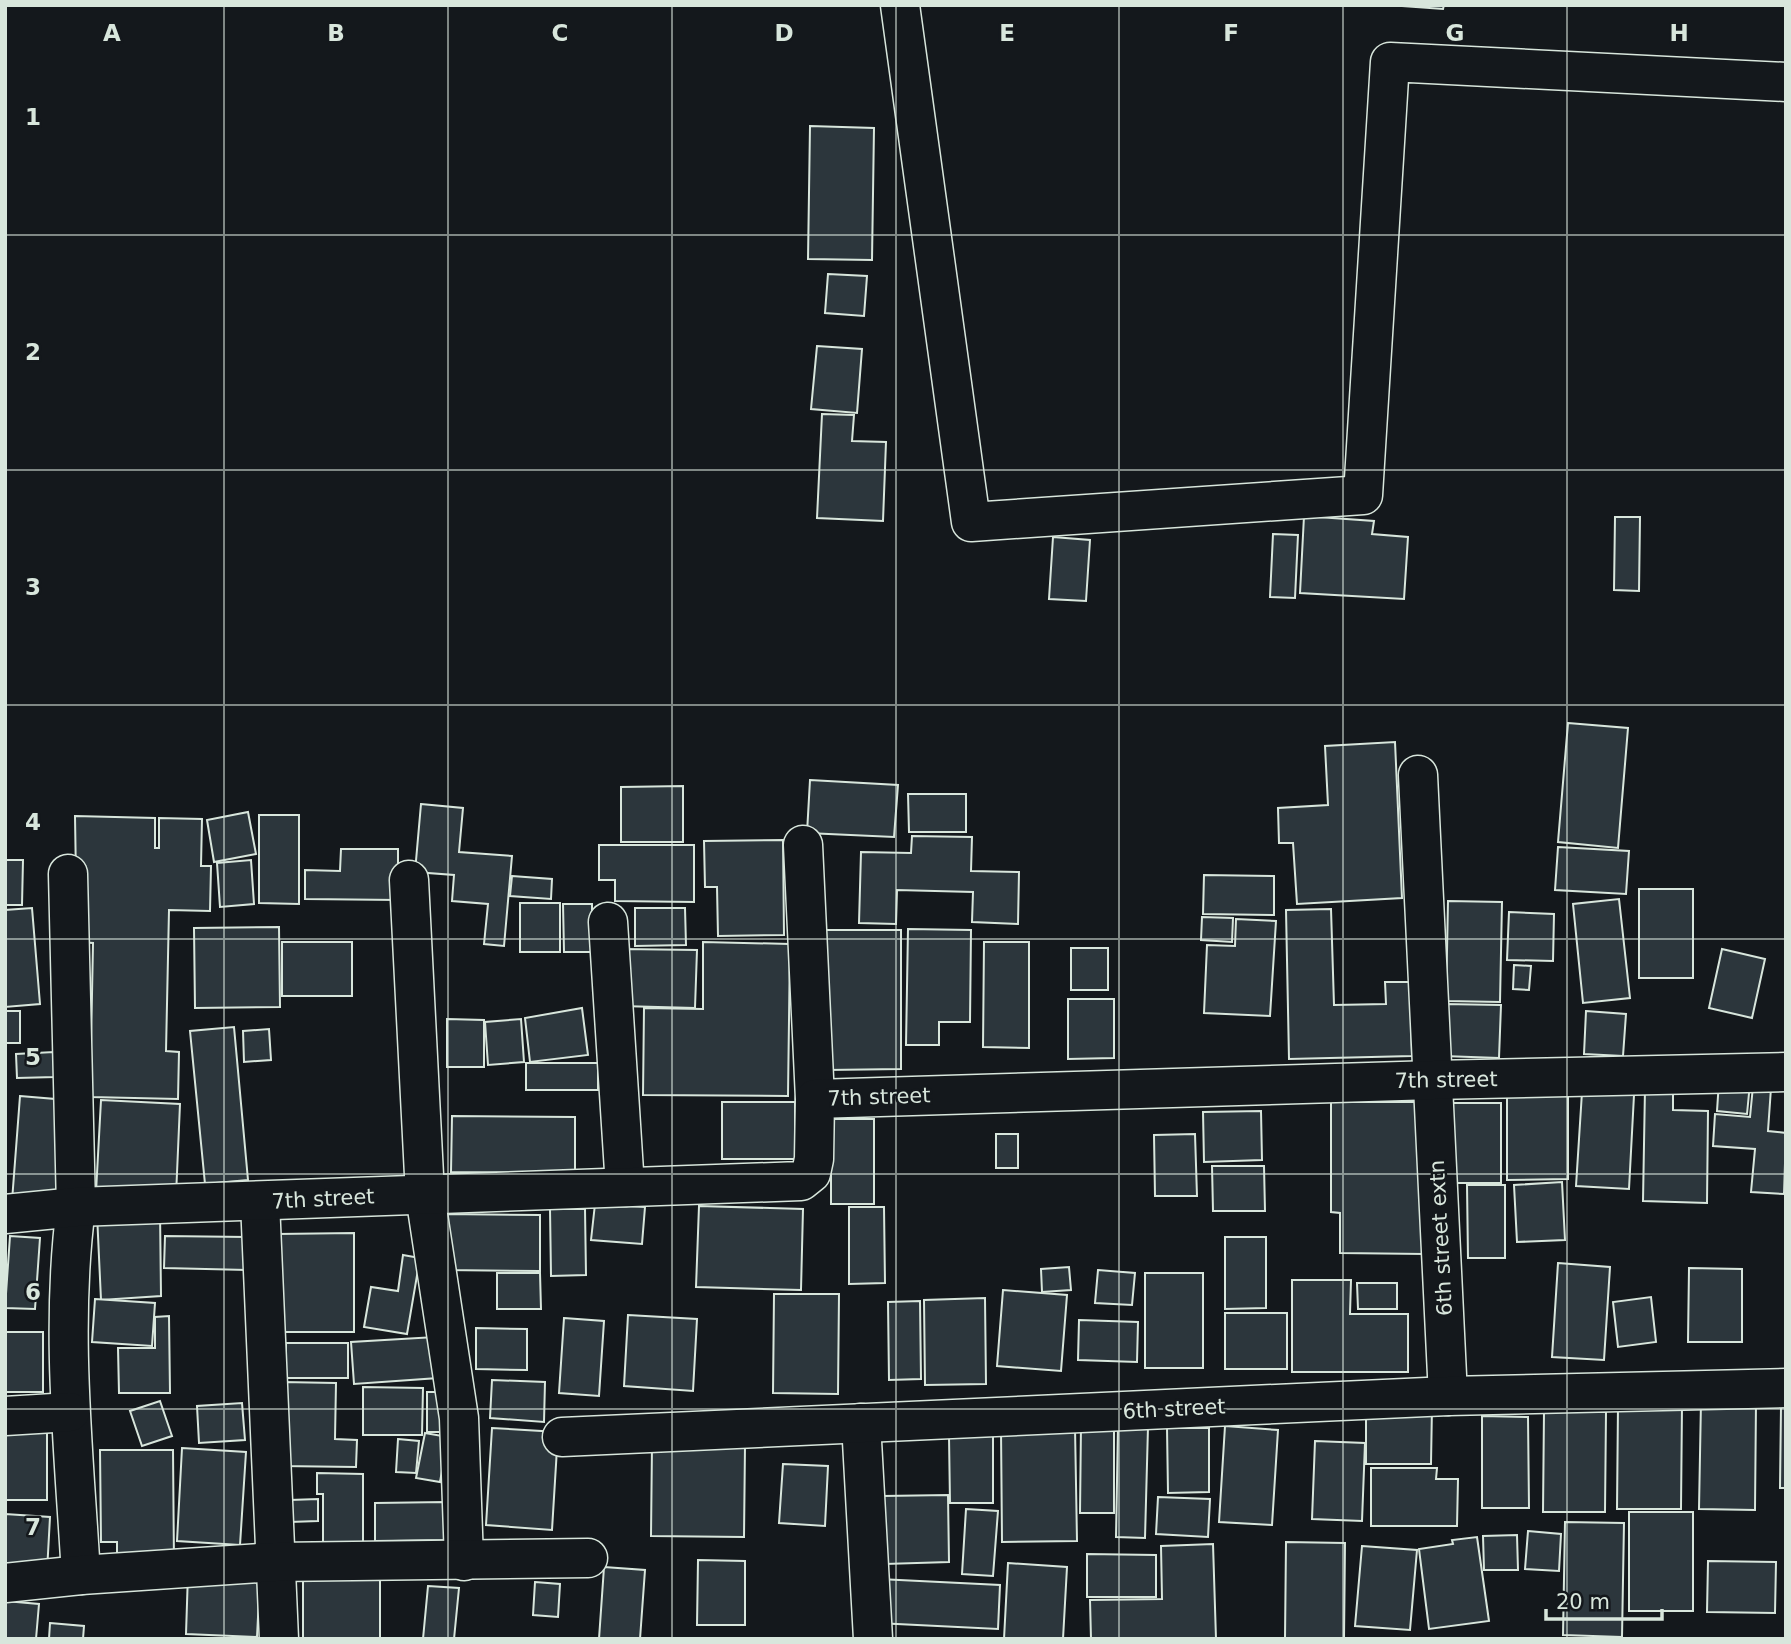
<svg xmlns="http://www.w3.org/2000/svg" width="1791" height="1644" font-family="'DejaVu Sans',sans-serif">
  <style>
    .building { fill: #2c363c; stroke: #d8e6dc; stroke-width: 2 }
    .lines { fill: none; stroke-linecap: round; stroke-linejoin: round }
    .minor-casing { stroke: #d8e6dc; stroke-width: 41 }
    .minor { stroke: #14181c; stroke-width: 38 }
    .grid { fill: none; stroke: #d8e6dc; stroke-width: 2; stroke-opacity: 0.55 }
    .labels { text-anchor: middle; stroke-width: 5; stroke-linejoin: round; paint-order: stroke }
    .street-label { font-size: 21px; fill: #d8e6dc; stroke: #14181c }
    .grid-label { font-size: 23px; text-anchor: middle; font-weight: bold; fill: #d8e6dc; stroke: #14181c; stroke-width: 5; stroke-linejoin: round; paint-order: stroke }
  </style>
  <rect width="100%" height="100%" fill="#14181c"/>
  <g class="building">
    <path d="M1388 5H1444L1443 9Z"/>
    <path d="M810 126 874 128 872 260 808 259Z"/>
    <path d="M828 274 867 276 864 316 825 313Z"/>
    <path d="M817 346 862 349 857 413 811 409Z"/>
    <path d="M822 414 854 415 852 441 886 442 883 521 817 518Z"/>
    <path d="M1304 516 1374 521 1372 534 1408 537 1404 599 1300 593Z"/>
    <path d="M1615 517H1640L1639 591 1614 590Z"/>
    <path d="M1273 534 1298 535 1295 598 1270 597Z"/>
    <path d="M1053 537 1090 540 1086 601 1049 599Z"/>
    <path d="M1568 723 1628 728 1618 848 1558 842Z"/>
    <path d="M1395 742 1402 898 1297 904 1293 843H1279L1278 808 1328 805 1325 746Z"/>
    <path d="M810 780 898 785 894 837 807 833Z"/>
    <path d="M683 786V842H621V787Z"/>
    <path d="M908 794H966V832H909Z"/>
    <path d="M421 804 463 808 459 852 512 856 504 946 484 944 488 904 452 901 454 875 415 872Z"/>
    <path d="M248 812 256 854 214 862 207 820Z"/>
    <path d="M259 815H299V904L259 903Z"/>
    <path d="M75 816 155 818V848H159V818L202 819 201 866H211L210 911 169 910 166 1051 179 1052 178 1099 90 1097 93 943 77 942Z"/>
    <path d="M912 836 972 837 971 871 1019 872 1018 924 972 922 973 892 897 890 896 924 859 923 861 852 911 853Z"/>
    <path d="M783 840 784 935 718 936 717 887H705L704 841Z"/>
    <path d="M599 845H694V902L615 901V880H599Z"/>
    <path d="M1558 847 1629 851 1626 894 1555 890Z"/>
    <path d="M341 849H398V900L305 899V870L340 871Z"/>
    <path d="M5 860H23L22 905H5Z"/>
    <path d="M251 860 254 904 220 907 217 863Z"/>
    <path d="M1204 875 1274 876V915L1203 914Z"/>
    <path d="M512 876 552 879 551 899 510 896Z"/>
    <rect x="1639" y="889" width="54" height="89"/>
    <path d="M1619 899 1630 998 1583 1003 1573 904Z"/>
    <path d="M1448 901 1502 902 1500 1002 1446 1001Z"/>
    <rect x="520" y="903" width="40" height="49"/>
    <path d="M563 904H592V952H564Z"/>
    <path d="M32 908 40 1004 5 1007V910Z"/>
    <path d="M635 908H685L686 945 635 946Z"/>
    <path d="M1331 909 1334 1005 1386 1004 1385 982H1410L1412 1056 1289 1059 1286 910Z"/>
    <path d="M1509 912 1554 914 1553 961 1507 960Z"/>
    <path d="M1202 917 1233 918 1232 942 1201 940Z"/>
    <path d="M1236 919 1276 921 1270 1016 1204 1013 1207 945 1235 946Z"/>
    <path d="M279 927 280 1007 195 1008 194 928Z"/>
    <path d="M908 929 971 930 970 1022H939V1045H906Z"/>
    <path d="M826 930H901V1069L827 1070Z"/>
    <rect x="282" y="942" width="70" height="54"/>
    <path d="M703 942 790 944 788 1096 643 1095 644 1008 703 1009Z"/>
    <path d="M984 942H1029V1048L983 1047Z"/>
    <rect x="1071" y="948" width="37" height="42"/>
    <path d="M622 949 697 950 695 1008 621 1006Z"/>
    <path d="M1722 949 1765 959 1752 1018 1709 1008Z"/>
    <path d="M1514 965 1531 966 1529 990 1513 989Z"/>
    <path d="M1068 999H1114V1058L1068 1059Z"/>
    <path d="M1444 1004 1501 1005 1499 1058 1443 1056Z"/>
    <path d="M582 1008 588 1055 530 1062 525 1018Z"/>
    <rect x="5" y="1011" width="15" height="32"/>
    <path d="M1586 1011 1626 1014 1623 1056 1584 1054Z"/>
    <path d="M447 1019 484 1020V1067H447Z"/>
    <path d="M521 1019 524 1062 488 1065 485 1022Z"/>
    <path d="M234 1027 248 1180 205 1184 190 1031Z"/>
    <path d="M269 1029 271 1060 244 1062 243 1031Z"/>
    <path d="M54 1052 55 1077 17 1078 16 1054Z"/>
    <rect x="526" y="1063" width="72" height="27"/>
    <path d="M1719 1081 1750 1083 1747 1114 1717 1111Z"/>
    <path d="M1753 1086 1771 1088 1768 1131 1786 1133 1784 1194 1751 1192 1755 1149 1713 1146 1715 1114 1750 1117Z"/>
    <path d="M1645 1088H1673V1110L1708 1111 1707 1203 1643 1201Z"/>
    <path d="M1582 1092 1634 1095 1629 1189 1576 1186Z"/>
    <path d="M1568 1094V1179L1507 1180V1095Z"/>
    <path d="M20 1096 67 1100 59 1204 12 1201Z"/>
    <path d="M101 1100 180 1104 176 1196 96 1192Z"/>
    <rect x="722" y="1102" width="73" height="57"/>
    <path d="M1331 1102H1425L1424 1254 1340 1253V1213L1331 1212Z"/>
    <rect x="1447" y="1103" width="54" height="80"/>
    <path d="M1261 1111 1262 1160 1204 1162 1203 1112Z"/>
    <path d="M452 1116 575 1117V1173L451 1172Z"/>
    <rect x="831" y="1119" width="43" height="85"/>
    <rect x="996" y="1134" width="22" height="34"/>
    <path d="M1195 1134 1197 1196H1155L1154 1135Z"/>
    <path d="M1212 1166H1264L1265 1211H1213Z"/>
    <path d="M1562 1182 1565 1240 1517 1242 1514 1185Z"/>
    <path d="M1467 1185H1505V1258H1468Z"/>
    <path d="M595 1204 645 1207 642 1244 591 1240Z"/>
    <path d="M699 1206 803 1209 801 1290 696 1287Z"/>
    <path d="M849 1207H884L885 1283 849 1284Z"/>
    <path d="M550 1209H585L586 1275 551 1276Z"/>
    <path d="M160 1211 161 1296 101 1300 97 1214Z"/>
    <path d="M444 1214 540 1215V1271L444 1270Z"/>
    <path d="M354 1233V1332H277V1234Z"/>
    <path d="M10 1236 40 1238 35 1309 5 1308Z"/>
    <path d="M165 1236 247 1237V1270L164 1268Z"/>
    <path d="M1225 1237H1266V1308L1225 1309Z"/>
    <path d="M403 1255 420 1258 407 1334 364 1327 371 1287 398 1291Z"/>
    <path d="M1558 1263 1610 1267 1604 1360 1552 1357Z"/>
    <path d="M1069 1267 1071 1290 1042 1292 1041 1269Z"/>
    <path d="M1689 1268 1742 1269V1342H1688Z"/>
    <path d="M1098 1270 1135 1273 1132 1305 1095 1303Z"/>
    <path d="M497 1273H540L541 1309H497Z"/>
    <rect x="1145" y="1273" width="58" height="95"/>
    <path d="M1292 1280H1351L1350 1314H1408V1372H1292Z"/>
    <path d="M1357 1283H1397V1309H1358Z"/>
    <path d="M1003 1290 1067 1295 1061 1371 997 1366Z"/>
    <path d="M774 1294H839L838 1394 773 1393Z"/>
    <path d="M1651 1297 1656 1342 1618 1347 1613 1302Z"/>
    <path d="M985 1298 986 1384 925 1385 924 1300Z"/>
    <path d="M95 1299 155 1303 152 1346 92 1342Z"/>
    <path d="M920 1301 921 1379 889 1380 888 1302Z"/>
    <rect x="1225" y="1313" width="62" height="56"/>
    <path d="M628 1315 697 1319 693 1391 624 1386Z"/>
    <path d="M169 1316 170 1393H119L118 1348H155V1317Z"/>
    <path d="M564 1318 604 1321 599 1396 559 1393Z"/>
    <path d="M1079 1320 1138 1322 1137 1362 1078 1360Z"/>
    <path d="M476 1328 527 1329V1370L476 1369Z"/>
    <rect x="5" y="1332" width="38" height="60"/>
    <path d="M435 1337 438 1378 354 1384 351 1342Z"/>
    <rect x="286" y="1343" width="62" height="35"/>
    <path d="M492 1380 545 1382 544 1422 490 1418Z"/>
    <path d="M282 1382 336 1383 335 1439 357 1440 356 1467 281 1466Z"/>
    <path d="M363 1387 423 1388 422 1435H363Z"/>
    <rect x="427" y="1392" width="24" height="40"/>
    <path d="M160 1401 172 1436 142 1446 130 1411Z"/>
    <path d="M1701 1401 1756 1402 1755 1510 1699 1509Z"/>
    <path d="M242 1403 245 1440 199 1443 197 1406Z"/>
    <path d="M1618 1405H1682L1681 1509H1617Z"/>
    <path d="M1366 1406H1432L1431 1464H1366Z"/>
    <path d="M1781 1406H1786V1488H1780Z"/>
    <path d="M1544 1411 1606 1412 1605 1512H1543Z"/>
    <path d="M1482 1416 1528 1417 1529 1508H1482Z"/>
    <path d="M1081 1424H1114V1513H1080Z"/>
    <path d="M47 1426V1500H5V1427Z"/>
    <path d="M1118 1426 1148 1427 1145 1538 1116 1537Z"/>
    <path d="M1225 1426 1278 1430 1272 1525 1219 1522Z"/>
    <path d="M1075 1427 1077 1541 1002 1542 1001 1429Z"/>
    <path d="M492 1428 558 1432 552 1530 486 1525Z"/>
    <path d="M1167 1428H1209V1492L1168 1493Z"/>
    <path d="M425 1433 448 1437 440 1482 416 1478Z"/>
    <path d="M993 1435V1503H950L949 1436Z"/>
    <path d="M398 1439 419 1441 416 1473 396 1472Z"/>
    <path d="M1315 1441 1365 1443 1362 1521 1312 1519Z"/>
    <path d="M652 1444 745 1445 744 1537 651 1536Z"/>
    <path d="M182 1448 246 1452 240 1545 177 1541Z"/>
    <path d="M100 1450H173L174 1563 117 1564V1542H101Z"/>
    <path d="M783 1464 828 1466 825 1526 779 1523Z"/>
    <path d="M1371 1468H1437L1436 1479H1458L1457 1526H1371Z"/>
    <path d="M317 1473 363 1474V1544H323V1494H317Z"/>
    <path d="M948 1495 949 1562 885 1564 883 1496Z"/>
    <path d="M1158 1497 1210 1499 1208 1537 1156 1534Z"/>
    <path d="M318 1499V1521L290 1522V1500Z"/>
    <path d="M445 1502 446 1540 375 1541V1503Z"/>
    <path d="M966 1509 998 1511 993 1576 962 1574Z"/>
    <rect x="1629" y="1512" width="64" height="99"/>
    <path d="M5 1514 50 1517 47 1572 5 1569Z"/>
    <path d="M1565 1522 1624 1523 1622 1637 1563 1635Z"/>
    <path d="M1528 1531 1561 1534 1559 1571 1525 1569Z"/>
    <path d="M1517 1535 1518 1570H1484L1483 1536Z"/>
    <path d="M1477 1537 1489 1621 1429 1629 1419 1549 1453 1544 1452 1540Z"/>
    <path d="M1286 1542 1345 1543 1344 1639H1285Z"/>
    <path d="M1213 1544 1216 1639H1091L1090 1600 1162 1599 1161 1546Z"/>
    <path d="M1362 1546 1417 1550 1410 1630 1355 1626Z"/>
    <path d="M1087 1554 1156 1555V1597H1087Z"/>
    <path d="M698 1560 745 1561V1625H697Z"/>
    <path d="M1708 1561 1776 1562 1775 1613 1707 1612Z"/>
    <path d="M1008 1563 1067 1567 1063 1639H1004Z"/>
    <path d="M604 1567 645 1570 640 1639H599Z"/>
    <path d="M188 1573 260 1577 257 1637 186 1634Z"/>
    <path d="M380 1579V1639H303V1580Z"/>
    <path d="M879 1579 1000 1585 998 1629 877 1623Z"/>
    <path d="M535 1582 560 1584 558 1617 533 1615Z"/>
    <path d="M428 1586 459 1588 454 1639H423Z"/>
    <path d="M5 1601 39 1604 36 1639H5Z"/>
    <path d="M50 1623 84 1626 83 1639H49Z"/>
  </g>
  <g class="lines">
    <defs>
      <g id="minor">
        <path d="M900 5 971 522 1363 495 1390 62 1786 82"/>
        <path d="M1418 775 1448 1396"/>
        <path d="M803 845 815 1099"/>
        <path d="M68 874 76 1207C60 1329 74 1453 81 1575"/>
        <path d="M409 880 425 1195 459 1418 464 1561"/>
        <path d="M608 922 625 1187"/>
        <path d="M260 1202 279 1639"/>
        <path d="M5 1214 76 1207 801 1181 811 1173 814 1159 815 1099 1434 1080 1786 1072"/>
        <path d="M5 1416 70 1412"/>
        <path d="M861 1423 873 1639"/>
        <path d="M562 1437 1448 1396 1786 1388"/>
        <path d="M5 1583 81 1575 275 1562 588 1558"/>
      </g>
    </defs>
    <use href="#minor" class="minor-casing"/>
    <use href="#minor" class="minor"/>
  </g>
  <path class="grid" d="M224 5V1639M448 5V1639M672 5V1639M896 5V1639M1119 5V1639M1343 5V1639M1567 5V1639M5 235H1786M5 470H1786M5 705H1786M5 939H1786M5 1174H1786M5 1409H1786"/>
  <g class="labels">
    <g class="street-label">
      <text transform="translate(1446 1080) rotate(-1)" y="7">7th street</text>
      <text transform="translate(879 1097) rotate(-2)" y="7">7th street</text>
      <text transform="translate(323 1199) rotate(-3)" y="7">7th street</text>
      <text transform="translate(1441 1238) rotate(-93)" y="7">6th street extn</text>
      <text transform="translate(1174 1409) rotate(-3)" y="7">6th street</text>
    </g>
  </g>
  <g class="grid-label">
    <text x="112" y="41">A</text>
    <text x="336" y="41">B</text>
    <text x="560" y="41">C</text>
    <text x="784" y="41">D</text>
    <text x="1007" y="41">E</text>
    <text x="1231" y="41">F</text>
    <text x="1455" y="41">G</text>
    <text x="1679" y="41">H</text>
    <text x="33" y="125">1</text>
    <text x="33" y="360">2</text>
    <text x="33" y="595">3</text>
    <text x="33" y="830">4</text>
    <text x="33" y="1065">5</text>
    <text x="33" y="1300">6</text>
    <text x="33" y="1535">7</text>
  </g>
  <rect width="1791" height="1644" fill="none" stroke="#d8e6dc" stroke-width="14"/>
  <path d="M1546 1609v10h116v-10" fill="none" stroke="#d8e6dc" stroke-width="3.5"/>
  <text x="1556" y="1609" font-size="21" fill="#d8e6dc" stroke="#14181c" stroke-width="5" paint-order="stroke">20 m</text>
</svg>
